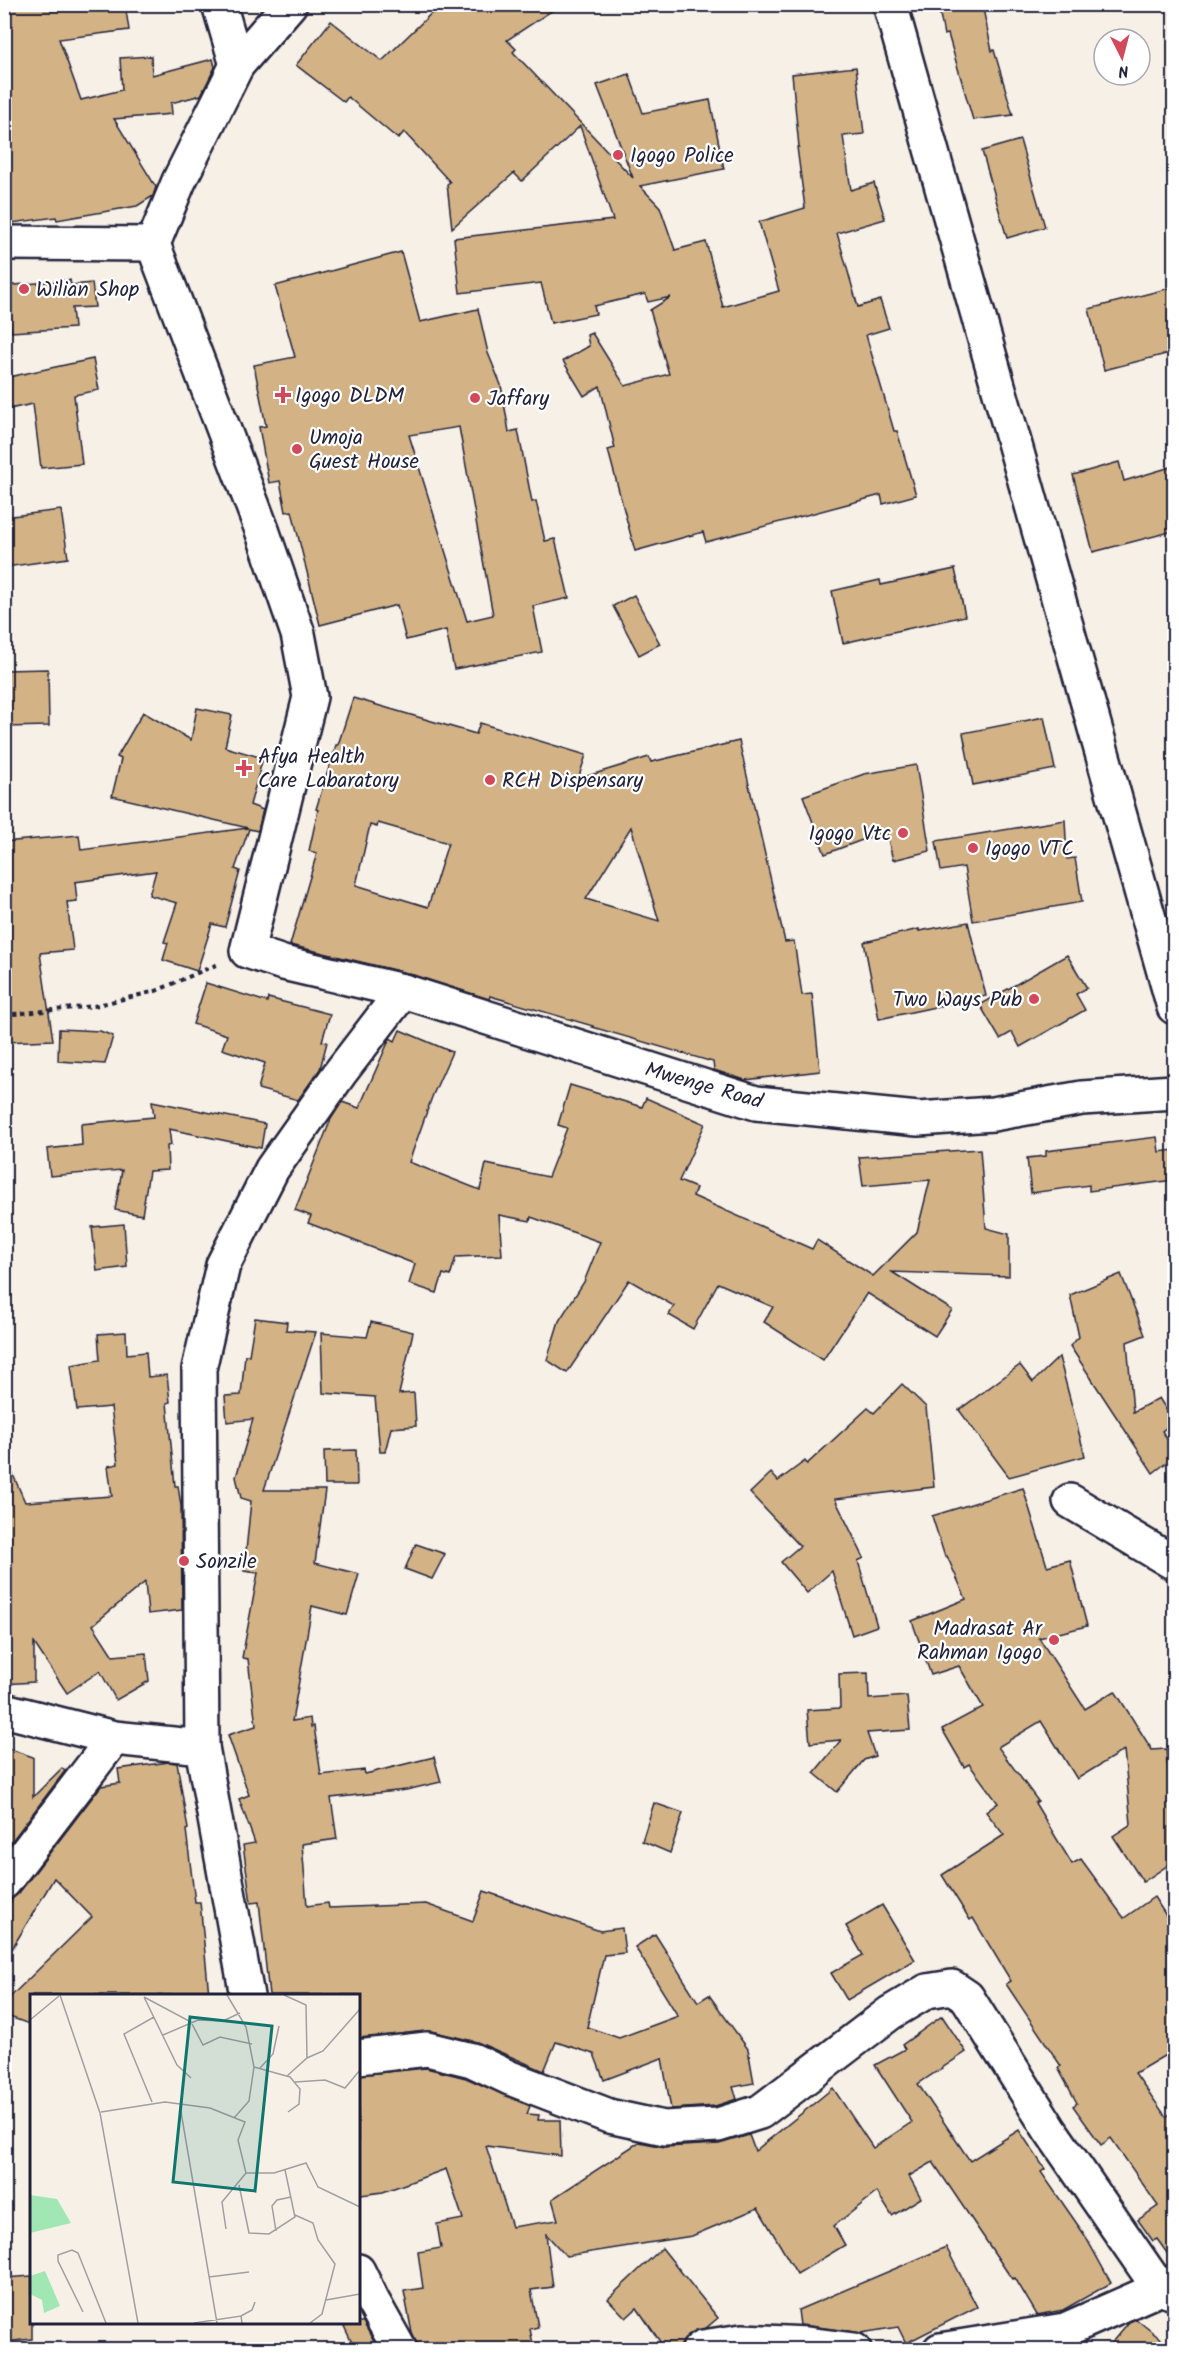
<svg xmlns="http://www.w3.org/2000/svg" width="1179" height="2354" font-family="Kalam,sans-serif">
  <style>
    .building { fill: #d3b386; stroke: #22223b; stroke-width: 1.5; fill-rule: evenodd }
    .lines { fill: none; stroke-linecap: round; stroke-linejoin: round }
    .minor-casing { stroke: #22223b; stroke-width: 38 }
    .path { stroke: #22223b; stroke-width: 4; stroke-dasharray: 4.5 4.5; stroke-linecap: butt }
    .minor { stroke: #fff; stroke-width: 33 }
    .poi-dot { fill: #d1495b; stroke: #fff; stroke-width: 2 }
    .labels { text-anchor: middle; stroke-width: 4.5; stroke-linejoin: round; paint-order: stroke }
    .poi-label { font-size: 21px; fill: #22223b; stroke: #fff; text-anchor: start }
    .street-label { font-size: 21px; fill: #22223b; stroke: #fff }
    .inset-road { fill: none; stroke: #a19ea2; stroke-width: 1.5 }
    .view { fill: #0f766e; fill-opacity: 0.15; stroke: #0f766e; stroke-width: 3 }
    .inset-edge { fill: none; stroke: #22223b; stroke-width: 3 }
  </style>
  <rect width="100%" height="100%" fill="#f6f0e7"/>
  <filter id="ink" filterUnits="userSpaceOnUse"><feTurbulence type="fractalNoise" baseFrequency=".0167" numOctaves="2"/><feDisplacementMap in="SourceGraphic" scale="12" xChannelSelector="R" yChannelSelector="G"/><feConvolveMatrix kernelMatrix="1 2 1 2 8 2 1 2 1" color-interpolation-filters="sRGB"/></filter>
  <g filter="url(#ink)">
    <g class="building">
      <path d="M4 4H125L129 30 59 39 81 100 122 90 120 58 151 56 152 75 213 59 215 67 201 95 171 103 172 114 114 119 156 187 153 196 137 206 57 220 56 217 4 224Z"/>
      <path d="M441 4H562L507 40 516 49 513 52 633 178 597 85 629 74 643 113 710 100 724 169 640 186 660 207 675 250 706 242 723 307 779 291 759 222 805 208 797 147H799L792 74 856 67 864 134 843 136 851 190 874 183 885 219 837 233 858 307 880 300 889 328 866 335 894 431H897L916 495 883 504 881 495 706 542 703 532 635 551 608 450 615 448 600 386 584 396 563 361 589 346 587 335 592 333 625 386 669 374 650 310 671 297 648 302 645 294 594 306 596 314 551 323 541 283 460 293 454 238 613 220 580 126 522 181 514 173 452 228 447 184 450 182 404 132 398 139 348 97 344 102 296 65 331 21 382 61Z"/>
      <path d="M938 4H982L992 51 994 50 1013 115 973 120 948 34 944 35Z"/>
      <path d="M1020 140 1045 227 1007 238 982 151Z"/>
      <path d="M401 252 420 322 478 309 488 353 501 385 509 432 518 430 532 502 536 501 545 541 555 539 569 598 533 606 542 652 454 669 446 630 406 640 397 605 320 625 292 511 286 512 280 481 269 483 259 427 266 426 254 365 295 357 275 286ZM459 427 493 615 467 621 409 435Z"/>
      <path d="M70 280 71 285 92 283 95 307 72 308 74 328 11 332 9 313H4V286Z"/>
      <path d="M1174 287V352L1104 370 1089 309Z"/>
      <path d="M93 359 99 390 74 395 82 464 41 468 33 404 9 409 4 378Z"/>
      <path d="M1119 462 1124 481 1174 466V531L1093 552 1073 475Z"/>
      <path d="M61 510 68 558 6 567 4 517Z"/>
      <path d="M955 569 965 616 843 643 832 591 880 580 881 585Z"/>
      <path d="M634 595 660 644 639 655 613 606Z"/>
      <path d="M48 669 49 726 4 727V670Z"/>
      <path d="M353 698 476 734 480 723 586 755 578 779 649 757 651 762 739 741 785 942 794 941 802 995 812 994 820 1071 745 1080 714 1070 713 1062 592 1027 593 1026 490 996 489 999 407 973 290 945 317 853 309 851 318 810 316 809 336 745H338ZM378 823 448 843 428 907 356 885 370 825 377 827ZM631 827 659 921 586 899Z"/>
      <path d="M197 708 232 715 225 747 263 758 250 805 263 810 258 831 249 829 235 869 240 871 225 927 212 924 197 971 163 960 168 943 164 942 177 903 149 895 156 871 75 882 77 901 67 902 73 950 40 953 53 1040 4 1042V842L79 835 81 850 248 828 112 796 121 759 117 757 143 712 191 740Z"/>
      <path d="M1044 717 1055 769 973 785 963 733Z"/>
      <path d="M916 765 930 851 893 860 886 831 825 854 803 796 864 774Z"/>
      <path d="M1065 820 1067 859 1075 858 1082 902 973 921 964 867 941 871 936 841Z"/>
      <path d="M968 922 986 996 879 1019 864 942 919 929V931Z"/>
      <path d="M1067 955 1087 988 1076 994 1085 1010 1020 1047 1012 1032 1000 1039 980 1005Z"/>
      <path d="M206 983 267 1002 268 998 330 1014 322 1041 327 1042 320 1069 298 1100 258 1089 265 1063 222 1049 227 1035 193 1024Z"/>
      <path d="M59 1029 100 1031 113 1036 105 1064 58 1061Z"/>
      <path d="M400 1030 452 1052 432 1097 409 1162 480 1190 486 1164 548 1177 567 1128 558 1125 570 1085 642 1107 646 1098 705 1124 679 1181 696 1188 693 1196 812 1249 817 1240 873 1276 917 1232 930 1180 863 1186 859 1157 980 1149 986 1228 1009 1234V1276L892 1272 952 1310 935 1336 867 1293 823 1360 764 1322 773 1307 718 1283 693 1329 669 1315 674 1306 629 1280 567 1373 547 1360 559 1321 584 1282 600 1242 531 1217 530 1221 499 1215 502 1255 456 1257 450 1276 443 1274 437 1293 409 1284 415 1264 308 1223 311 1216 295 1210 331 1119 342 1102 359 1108 390 1038 395 1041Z"/>
      <path d="M152 1101 265 1124 261 1148 169 1129 171 1145 167 1146 168 1170 149 1171 142 1215 115 1210 122 1170 50 1176 47 1149 82 1145 81 1124 154 1117Z"/>
      <path d="M1157 1137 1159 1152 1174 1150V1180L1089 1191V1185L1031 1193 1027 1158 1046 1156V1151Z"/>
      <path d="M124 1224 127 1267 97 1271 92 1227Z"/>
      <path d="M1121 1274 1145 1335 1127 1342 1133 1412 1159 1398 1174 1422 1162 1431 1174 1451V1457L1153 1473 1070 1346 1079 1337 1070 1295Z"/>
      <path d="M255 1318 287 1322 286 1330 316 1332 264 1490H325L315 1563 359 1574 347 1615 312 1606 292 1721 310 1718 311 1727 314 1726 321 1775 364 1770 365 1774 434 1757 441 1782 406 1790 331 1798 337 1839 302 1844 307 1906 328 1903 329 1908 426 1904 473 1921 484 1891 600 1931 622 1928 625 1953 604 1955 587 2027 619 2038 678 2016 635 1947 655 1934 698 2002 709 1995 748 2049 754 2083 733 2087 737 2099 715 2106 671 2109 662 2058 604 2080 594 2054 556 2042 544 2071 477 2042 431 2031 358 2038V1995H269L259 1902 251 1903 243 1845 255 1843 239 1799 249 1795 228 1735 256 1726 248 1659 242 1658 258 1573 244 1571 251 1501 241 1498 236 1477 253 1419 227 1422 225 1396 241 1395 245 1355H249Z"/>
      <path d="M371 1322 413 1332 399 1394 414 1393 416 1426 391 1428 385 1452H380L375 1397 323 1393 321 1333 367 1337Z"/>
      <path d="M126 1332 127 1354 146 1352 148 1377 167 1375 170 1402 167 1403 175 1486H178L181 1506 182 1610 148 1614 145 1582 93 1625 113 1656 146 1653 149 1681 116 1700 100 1671 67 1693 34 1643V1682L4 1684V1454L25 1502 112 1496 108 1466 118 1464 111 1407 77 1410 71 1365 100 1360 98 1334Z"/>
      <path d="M1059 1357 1085 1456 1009 1477 959 1410 1020 1365 1033 1382Z"/>
      <path d="M902 1384 926 1407 934 1487 835 1499 864 1558 858 1561 877 1626 852 1635 832 1571 807 1593 781 1562 800 1546 750 1493 771 1473 778 1481 805 1461 807 1464 868 1408 874 1413Z"/>
      <path d="M356 1450 357 1485H325L324 1451Z"/>
      <path d="M1023 1488 1047 1566 1070 1560 1087 1626 1039 1638 1085 1709 1115 1691 1152 1750 1166 1749 1174 1833V1861L1143 1882 1113 1836 1131 1824 1124 1750 1077 1779 1041 1721 998 1747 1038 1801 1035 1803 1072 1864 1081 1859 1124 1918 1154 1897 1174 1928V2050L1135 2073 1166 2117 1174 2111V2263L1157 2239 1153 2241 1138 2220 1158 2206 1111 2138 1101 2145 1073 2106 1077 2103 1058 2068 1061 2066 1006 1984 1011 1981 973 1918 970 1920 942 1875 1004 1835 986 1812 998 1803 969 1764 964 1767 942 1729 983 1707 959 1666 931 1675 912 1621 966 1599 947 1556 945 1557 932 1516Z"/>
      <path d="M416 1544 445 1554 432 1579 405 1569Z"/>
      <path d="M868 1673 869 1699 907 1696 910 1730 867 1733 875 1756 864 1760 837 1792 814 1773 841 1740 810 1743 807 1710 840 1708 839 1674Z"/>
      <path d="M4 1747 33 1757V1797L62 1768 65 1771 5 1850Z"/>
      <path d="M169 1762 177 1763 188 1829 186 1830 195 1902H200L209 1995H32V2025L4 2015V2003L92 1917 54 1878 4 1962V1912L13 1898 19 1893 101 1786 120 1783 118 1769Z"/>
      <path d="M654 1803 683 1813 670 1853 642 1841Z"/>
      <path d="M882 1905 915 1960 847 2000 831 1973 863 1955 846 1926Z"/>
      <path d="M942 2016 966 2052 918 2084 970 2161 1019 2130 1045 2169 1041 2172 1084 2234 1111 2283 1063 2310 1037 2315 1015 2278 1012 2279 933 2162 909 2176 921 2198 892 2216 877 2192 834 2226 845 2245 797 2274 758 2208 692 2236 566 2256 546 2234 553 2287 531 2290 538 2327 530 2329 534 2349H419L412 2333 404 2291 423 2288 418 2252 441 2248 437 2224 463 2219 446 2169 383 2192 361 2195 358 2177V2075L426 2068 466 2078 530 2106 527 2114 539 2115 538 2120H560L561 2156 486 2146 512 2227 558 2220 552 2199 639 2142 665 2147 719 2144 749 2135 755 2151 833 2088 873 2148 912 2122 875 2065 905 2049 902 2045Z"/>
      <path d="M946 2247 977 2307 906 2343 898 2327 861 2333 800 2325 798 2310Z"/>
      <path d="M662 2248 718 2318 706 2328 688 2335 678 2349H665L637 2308 626 2318 608 2299Z"/>
      <path d="M32 2276V2339L4 2342V2278Z"/>
      <path d="M1136 2319 1173 2349H1106L1129 2322Z"/>
      <path d="M342 2322H363L378 2349H355Z"/>
    </g>
    <g class="lines">
      <defs>
        <g id="minor">
          <path d="M219 4 237 65"/>
          <path d="M290 4 237 65 179 181 153 244 262 530 298 634 310 697 247 951 283 963 403 991 756 1103 918 1119 993 1114 1082 1098 1174 1092"/>
          <path d="M890 4 1174 1007"/>
          <path d="M4 243 153 244"/>
          <path d="M1070 1501 1174 1563"/>
          <path d="M4 1710 114 1738 202 1747"/>
          <path d="M4 1882 114 1738"/>
          <path d="M247 1996 202 1747 199 1369 223 1265 272 1169 340 1073 403 991"/>
          <path d="M358 2057 427 2049 472 2060 510 2078 609 2116 664 2128 718 2125 760 2112 890 2013 927 1991 952 1987 967 1997 1050 2130 1159 2288 1174 2293"/>
          <path d="M358 2271 372 2300 400 2350"/>
          <path d="M699 2350 703 2347 742 2341 807 2344 854 2350"/>
          <path d="M940 2350 1065 2330 1174 2282"/>
        </g>
      </defs>
      <use href="#minor" class="minor-casing"/>
      <path class="path" d="M4 1015 94 1006 156 991 218 964"/>
      <use href="#minor" class="minor"/>
    </g>
  </g>
  <g class="poi-dot">
    <circle cx="618" cy="155" r="6"/>
    <circle cx="24" cy="289" r="6"/>
    <path d="M280 386h6v6h6v6h-6v6h-6v-6h-6v-6h6z"/>
    <circle cx="475" cy="398" r="6"/>
    <circle cx="297" cy="449" r="6"/>
    <path d="M241 759h6v6h6v6h-6v6h-6v-6h-6v-6h6z"/>
    <circle cx="490" cy="780" r="6"/>
    <circle cx="903" cy="833" r="6"/>
    <circle cx="973" cy="848" r="6"/>
    <circle cx="1034" cy="999" r="6"/>
    <circle cx="184" cy="1561" r="6"/>
    <circle cx="1054" cy="1640" r="6"/>
  </g>
  <g class="labels">
    <g class="poi-label">
      <text x="630" y="162">Igogo Police</text>
      <text x="36" y="296">Wilian Shop</text>
      <text x="295" y="402">Igogo DLDM</text>
      <text x="487" y="405">Jaffary</text>
      <text x="309" y="444">Umoja<tspan x="309" dy="24">Guest House</tspan></text>
      <text x="258" y="763">Afya Health<tspan x="258" dy="24">Care Labaratory</tspan></text>
      <text x="502" y="787">RCH Dispensary</text>
      <text x="891" y="840" text-anchor="end">Igogo Vtc</text>
      <text x="985" y="855">Igogo VTC</text>
      <text x="1022" y="1006" text-anchor="end">Two Ways Pub</text>
      <text x="196" y="1568">Sonzile</text>
      <text x="1042" y="1635" text-anchor="end">Madrasat Ar<tspan x="1042" dy="24">Rahman Igogo</tspan></text>
    </g>
    <g class="street-label">
      <text transform="translate(704 1085) rotate(16)" y="7">Mwenge Road</text>
    </g>
  </g>
  <g transform="translate(30 1994)">
    <rect width="330" height="330" fill="#f6f0e7"/>
    <path d="M0 201 27 205 41 229 0 239ZM15 277 30 312 14 319 12 306 0 300V282Z" fill="#a1e7b3"/>
    <path class="inset-road" d="M30 1 70 119 108 329M197 1 216 33 224 73 219 107 204 124M254 1 276 11 277 64M114 3 161 28 173 51 190 43 222 50M114 3 147 71 161 84M0 26 29 2M133 41 168 26 193 27 210 19M224 73 260 83 270 95 269 110 258 118M230 74 243 60 249 32M257 82 277 64 293 57 330 15M265 88 295 86 315 94 330 76M122 108 94 40 124 23M150 112 187 329M71 118 135 108 180 114 215 128 208 146 216 179 192 208 196 235M216 179H244L276 169 288 193 330 213M209 191 219 239 239 240 265 223 255 176M265 221 283 229 288 246 305 270 292 320 280 329M246 237 242 212 247 206 261 203M179 283 219 278M296 306 330 300M53 318 28 267V261L42 256 48 259 76 329M211 322 222 316 225 308M164 329 211 322 212 329"/>
    <path class="view" d="M160 23 242 32 225 197 143 188Z"/>
    <rect width="330" height="330" class="inset-edge"/>
  </g>
  <rect width="1179" height="2354" fill="none" stroke="#fff" stroke-width="24"/>
  <rect x="12" y="12" width="1155" height="2330" fill="none" stroke="#22223b" stroke-width="2" filter="url(#ink)"/>
  <g transform="translate(1122 57) rotate(174)"><circle r="28" fill="#ffffff" stroke="#a7a7b1" stroke-width="1.5"/>
  <path d="M0-4.5L10 22L0 15L-10 22Z" fill="#d1495b"/>
  <text y="-9" font-size="16" font-weight="bold" text-anchor="middle" fill="#22223b">N</text>
  </g>
</svg>
